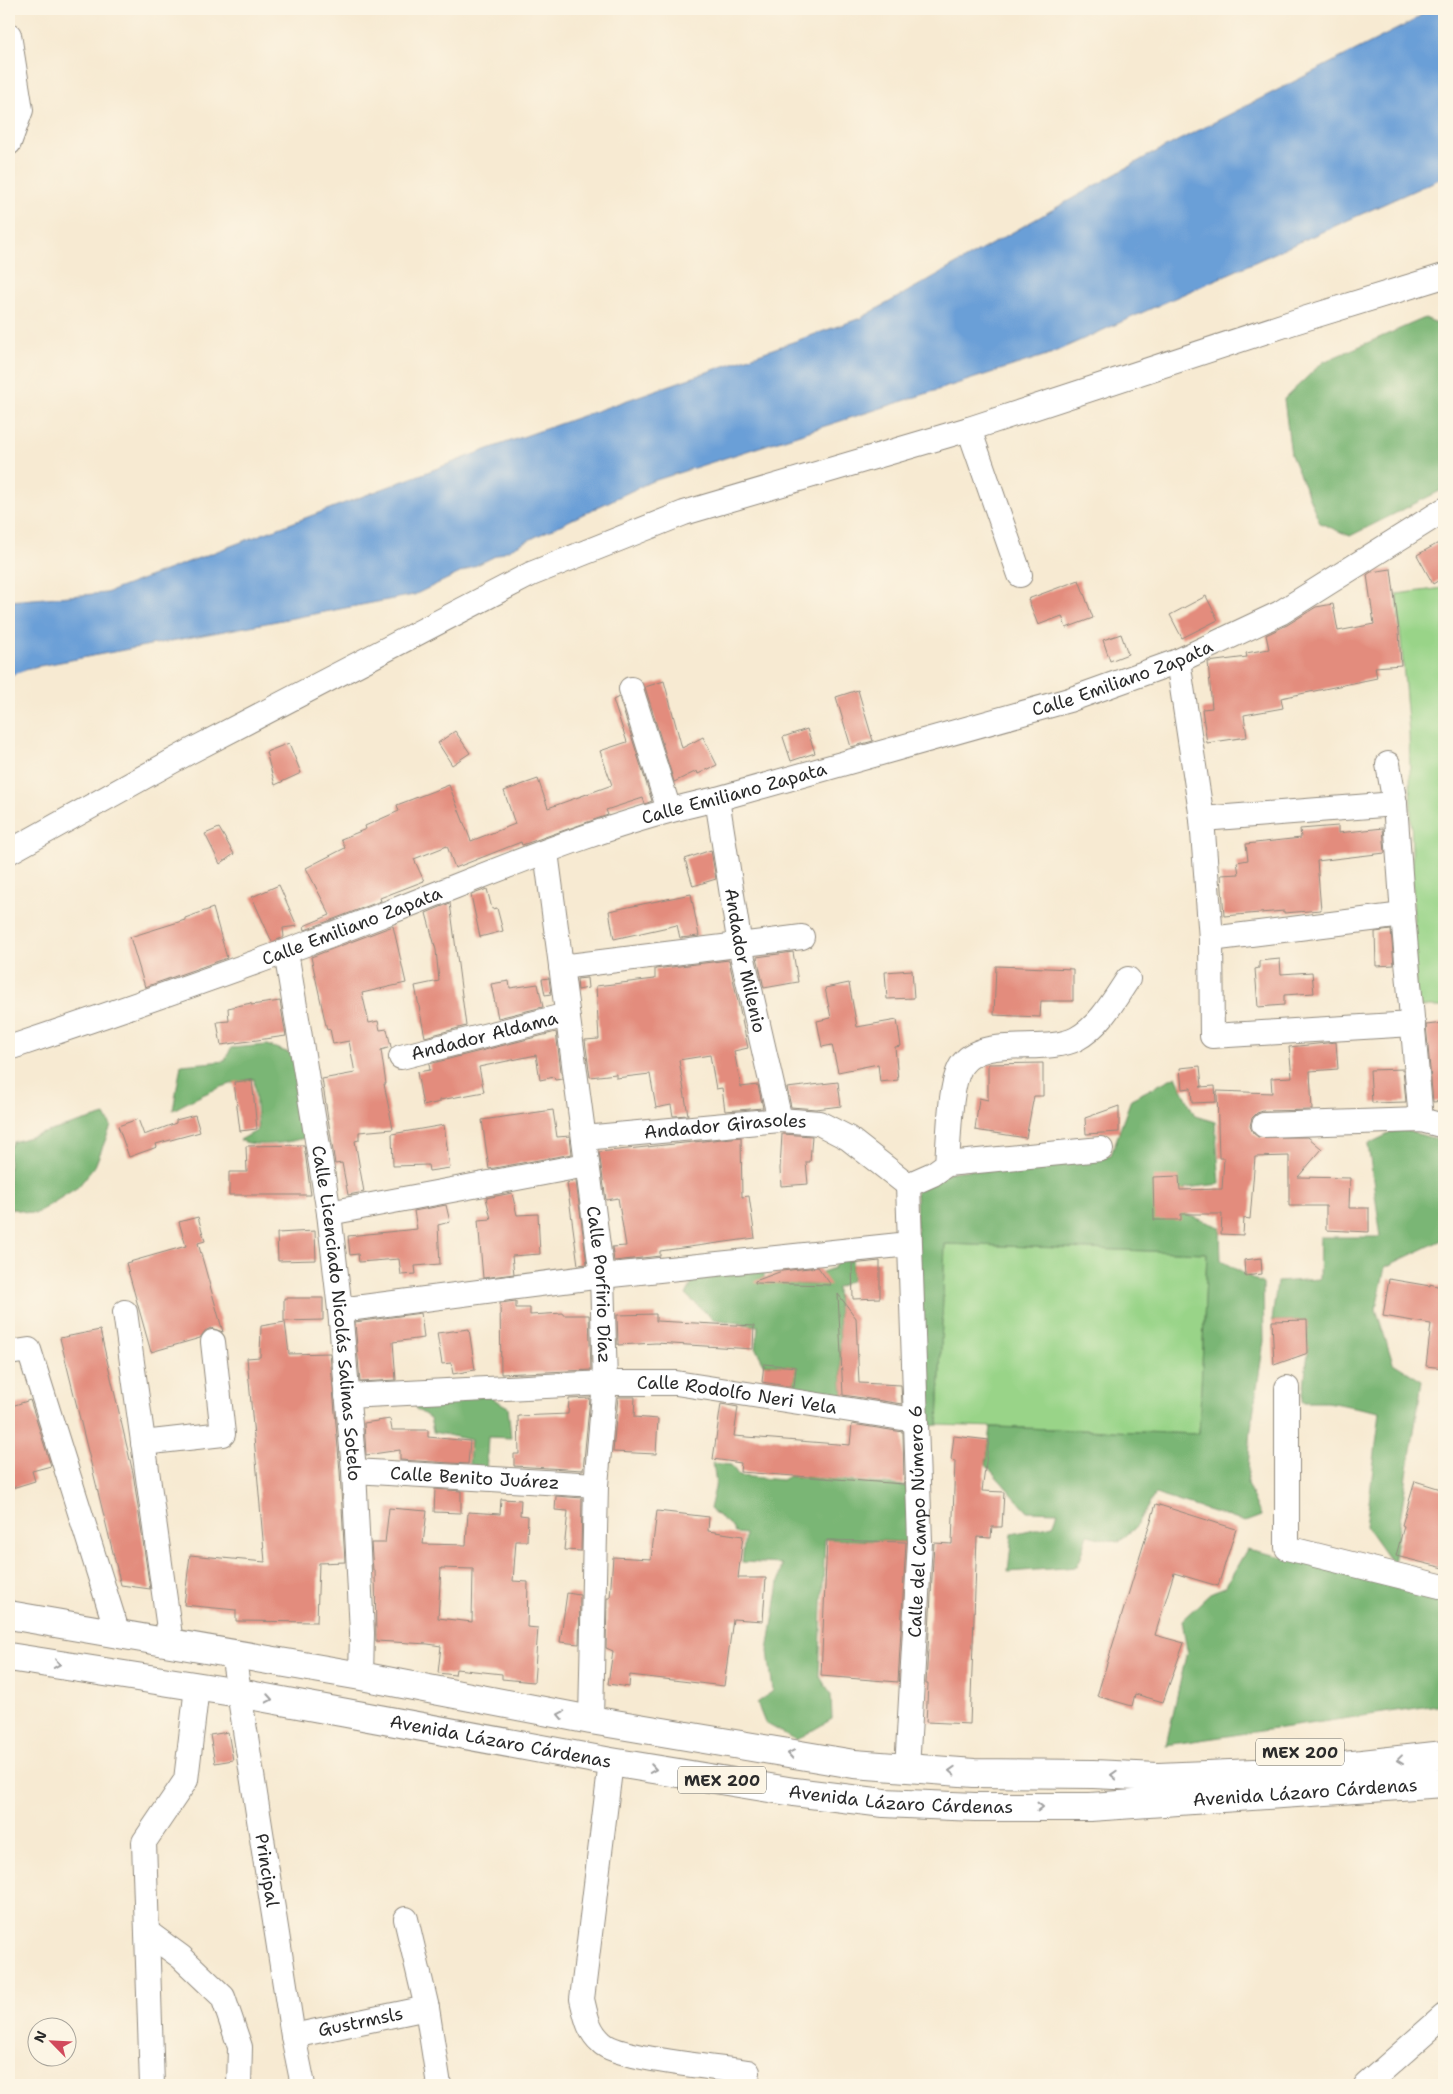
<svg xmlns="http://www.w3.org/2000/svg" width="1453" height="2094" font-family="'Shantell Sans',sans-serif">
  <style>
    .green { fill: #99d488; stroke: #62805a }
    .forest { fill: #7ab674; stroke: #527050 }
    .water { fill: #6b9fd7; stroke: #4b6581 }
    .building { fill: #e38c7d; fill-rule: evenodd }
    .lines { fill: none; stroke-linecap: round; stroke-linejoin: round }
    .minor-casing { stroke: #918a7e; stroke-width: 26 }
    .major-casing { stroke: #918a7e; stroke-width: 30 }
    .minor { stroke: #fff; stroke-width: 24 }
    .major { stroke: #fff; stroke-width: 28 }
    .oneway { stroke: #a0a0a0 }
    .labels { text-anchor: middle; stroke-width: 4; stroke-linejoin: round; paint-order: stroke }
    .shield { fill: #fcf5e5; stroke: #6a6863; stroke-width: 1 }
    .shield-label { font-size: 16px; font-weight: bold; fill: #2b2b2b }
    .street-label { font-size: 18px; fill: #2b2b2b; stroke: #fcf5e5 }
  </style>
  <rect width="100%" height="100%" fill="#fcf5e5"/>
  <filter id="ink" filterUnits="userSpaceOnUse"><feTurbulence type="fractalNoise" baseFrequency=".02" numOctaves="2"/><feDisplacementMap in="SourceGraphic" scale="10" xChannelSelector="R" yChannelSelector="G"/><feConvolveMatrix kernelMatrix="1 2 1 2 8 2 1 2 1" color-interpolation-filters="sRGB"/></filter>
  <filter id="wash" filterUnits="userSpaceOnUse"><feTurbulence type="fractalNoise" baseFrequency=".0096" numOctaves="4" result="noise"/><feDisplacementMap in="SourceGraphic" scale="20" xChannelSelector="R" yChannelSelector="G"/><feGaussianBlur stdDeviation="1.12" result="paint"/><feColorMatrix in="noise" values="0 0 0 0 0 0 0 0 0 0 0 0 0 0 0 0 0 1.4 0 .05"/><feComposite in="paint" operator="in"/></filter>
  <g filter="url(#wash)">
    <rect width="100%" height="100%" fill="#f7ead2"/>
    <g class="green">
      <path d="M1444 588V1007H1416L1409 733 1397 594Z"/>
      <path d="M945 1244 1207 1253 1199 1434 938 1425Z"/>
    </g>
    <g class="forest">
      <path d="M1425 318 1444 326V489L1350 536 1320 523 1291 455 1284 399 1323 362Z"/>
      <path d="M267 1045 295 1055 312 1136C293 1142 257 1149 240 1140L258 1130 254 1079C224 1083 199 1096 173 1110L181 1065 225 1061 231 1048Z"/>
      <path d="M1176 1076 1195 1116 1215 1122 1220 1184 1185 1188V1214L1220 1227 1221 1261 1263 1284 1264 1341 1251 1428 1247 1484 1261 1516 1245 1522 1155 1494 1135 1528 1118 1542 1087 1535 1077 1567 1008 1572 1012 1534 1053 1525 1058 1512 1027 1511 986 1465 991 1427 1199 1434 1207 1253 945 1244 938 1425 921 1427 916 1191 950 1172 1111 1155 1131 1099Z"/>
      <path d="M105 1115 111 1126 95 1166 78 1187 35 1214 9 1208V1149L13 1142Z"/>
      <path d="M1399 1129 1444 1141V1239L1385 1267 1376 1309 1393 1363 1422 1381 1393 1564 1366 1526 1380 1412 1328 1402H1302L1308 1353 1307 1320 1272 1321 1277 1282 1319 1279 1320 1237H1381L1368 1144Z"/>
      <path d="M852 1259V1280L837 1288 843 1401 793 1394 796 1367 764 1364 756 1349 758 1326 713 1319 686 1295 697 1273 764 1267V1282L815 1285 822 1272 834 1268 837 1261Z"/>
      <path d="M488 1396 508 1407 511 1438 488 1437 486 1473 469 1466 471 1440 433 1432 430 1418 416 1409V1397Z"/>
      <path d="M713 1463 731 1465 739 1476 782 1480 789 1476 906 1486 910 1542 825 1539 819 1675 831 1695 832 1719 796 1740 765 1723 757 1703 773 1691 768 1651 782 1564 742 1562 745 1534 735 1533 731 1526 710 1509 716 1483Z"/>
      <path d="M1247 1549 1444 1592V1704L1166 1745 1187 1651 1182 1620 1212 1592 1225 1587Z"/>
    </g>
    <path class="water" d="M1429 9H1444V177L1050 354 650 482 414 595 34 667 9 676V601L106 593 491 448 861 318 1144 158 1413 21Z"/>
    <g id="blocks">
      <g class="building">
        <path d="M1444 540V577L1433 584 1417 555Z"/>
        <path d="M1391 569 1399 631 1401 665 1375 667 1377 678 1281 698 1283 708 1244 715 1247 737 1207 743 1202 709 1212 708 1208 662 1247 657 1246 653 1269 649 1266 635 1287 625 1316 607 1333 604 1338 631 1374 624 1367 575 1371 572Z"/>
        <path d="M1079 580 1093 618 1066 628 1062 616 1038 625 1028 599Z"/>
        <path d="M1206 596 1218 620 1182 638 1170 615Z"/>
        <path d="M1121 634 1128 654 1110 661 1103 640Z"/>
        <path d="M664 681 682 748 703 737 717 765 698 774 697 771 674 782 645 687Z"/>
        <path d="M858 690 873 741 851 747 836 697Z"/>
        <path d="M619 697 652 801 645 804 643 798 606 810 608 815 522 845 521 842 455 868 447 846 414 859 424 881 380 898 381 901 305 930 304 926 330 915 306 868 345 848 341 839 366 829 365 826 399 811 397 805 449 785 471 841 515 824 504 791 538 779 548 808 612 785 600 751 627 742 613 700Z"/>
        <path d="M807 729 815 753 791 761 783 737Z"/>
        <path d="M455 731 470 753 452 765 438 743Z"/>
        <path d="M289 743 301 773 275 785 266 752Z"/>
        <path d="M1338 826V833L1383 828 1385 853 1317 861 1321 910 1284 913V911L1224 916 1221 875 1239 874 1237 862 1248 860 1246 844 1301 838 1300 829Z"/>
        <path d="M219 828 234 854 220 864 205 834Z"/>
        <path d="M711 850 716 879 693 886 685 859Z"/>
        <path d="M279 885 297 926 283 928 284 937 272 942 252 897Z"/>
        <path d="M487 889 492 909 497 908 503 931 480 937 471 895Z"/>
        <path d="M691 894 699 936 680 938 677 925 614 939 609 911Z"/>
        <path d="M450 903 466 1026 425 1037 415 986 439 981 436 950 426 913Z"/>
        <path d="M213 908 227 958 145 987 130 937 185 920V918Z"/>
        <path d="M393 926 406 983 362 993 369 1023 378 1021 380 1030 387 1029 391 1047 381 1050 386 1084H384L393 1129 359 1132V1140L355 1141 364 1192 348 1195 342 1163 335 1164 322 1079 355 1073 349 1041 333 1044 330 1029 327 1030 311 957Z"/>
        <path d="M1391 930 1394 965 1376 966 1375 932Z"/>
        <path d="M793 952 798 982 764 988 757 957Z"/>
        <path d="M1280 959 1281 974 1312 972 1314 993 1284 995V1005L1258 1007 1255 969 1259 968V961Z"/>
        <path d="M729 960 748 1048 734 1051 741 1087 758 1085 763 1108 725 1111 722 1088 716 1089 710 1055 679 1060 688 1115 673 1116 671 1105 656 1108 650 1074 616 1078V1074L590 1077 585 1040 599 1039 596 986 655 979V969Z"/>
        <path d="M996 966 1073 969V1001H1041L1040 1017 994 1015Z"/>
        <path d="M912 970 914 998 887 999 885 972Z"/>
        <path d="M549 978 551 994 545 995 542 979Z"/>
        <path d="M587 978 588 988 578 990 577 979Z"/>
        <path d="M509 981 510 988 538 984 543 1007 498 1018 491 984Z"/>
        <path d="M849 983 857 1027 897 1020 901 1046 895 1047 898 1080 880 1082 878 1064 838 1072 832 1045 822 1047 817 1021 831 1018 825 988Z"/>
        <path d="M280 1001 286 1036 221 1045 217 1022 229 1021 228 1008 251 1003V1005Z"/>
        <path d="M1444 1023V1101L1433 1102 1426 1025Z"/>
        <path d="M556 1032 562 1079 555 1080 554 1077 540 1080 536 1055 479 1067 484 1092 440 1100V1102L423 1106 417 1072 430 1070 429 1064Z"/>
        <path d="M1336 1042 1338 1069 1310 1071 1312 1110 1263 1111 1257 1113 1252 1118 1250 1126 1253 1133 1258 1137H1308L1322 1149 1298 1177 1350 1178 1349 1208H1369V1232L1326 1230V1206H1289V1156L1255 1157 1250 1219 1244 1218 1243 1235 1221 1234 1222 1214H1181V1220H1154L1153 1177 1179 1176 1180 1190 1222 1189 1224 1158H1219L1217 1091 1272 1093 1271 1078 1292 1077 1289 1047Z"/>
        <path d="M1043 1063V1096H1034L1026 1138 975 1130 979 1098 988 1100V1064Z"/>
        <path d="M1200 1066 1202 1086 1200 1087 1215 1086 1216 1102 1192 1103 1191 1088 1182 1089 1180 1068Z"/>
        <path d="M1403 1069 1406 1102 1372 1103 1370 1070Z"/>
        <path d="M252 1080 257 1129 240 1131 234 1082Z"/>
        <path d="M838 1082 841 1106 816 1109 791 1107 787 1088Z"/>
        <path d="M1119 1106V1132L1086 1134 1085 1118Z"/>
        <path d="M553 1110 557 1137 570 1136 572 1154 489 1169 482 1120Z"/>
        <path d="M195 1115 200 1132 156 1144 157 1147 129 1157 118 1126 138 1119 144 1135 176 1123V1120Z"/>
        <path d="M444 1125 450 1168 429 1171 428 1165 393 1166 392 1134Z"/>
        <path d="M782 1134 812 1136 810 1162H806L808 1184 781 1186 780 1169Z"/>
        <path d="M741 1137 742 1197 749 1196 755 1238 660 1251V1256L614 1261 612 1247 626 1246 618 1198 606 1200 599 1152Z"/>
        <path d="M304 1145 311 1195H229V1172H247L246 1146Z"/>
        <path d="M576 1181 587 1264 578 1265 567 1183Z"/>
        <path d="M512 1193 517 1215 538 1214 540 1254 512 1256 514 1274 483 1278 478 1220 491 1219 486 1198Z"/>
        <path d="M446 1205 450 1222 438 1225 440 1264 415 1266 416 1274 401 1275 399 1259 359 1262 358 1254 350 1255 348 1236 417 1229 414 1211Z"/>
        <path d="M198 1217 205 1241 198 1243 223 1332 211 1328 205 1331 200 1338 151 1352 126 1263 186 1246 179 1222Z"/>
        <path d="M315 1231 316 1260 278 1261 277 1233Z"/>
        <path d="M1261 1258 1262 1274 1245 1276 1244 1260Z"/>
        <path d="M880 1261V1298L853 1299 852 1264Z"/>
        <path d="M818 1267 831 1285 755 1283V1281L782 1271Z"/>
        <path d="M1389 1279 1430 1286V1284L1444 1288V1368L1426 1366 1431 1324 1383 1316Z"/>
        <path d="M838 1294 856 1318 859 1383 901 1385 902 1404 843 1395Z"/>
        <path d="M284 1298H323V1320L284 1321Z"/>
        <path d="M516 1301V1308H530V1315L563 1313V1315H589L591 1370 501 1374 500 1303Z"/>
        <path d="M421 1313 424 1338 393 1342 396 1380 360 1382 355 1322Z"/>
        <path d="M656 1314V1321L754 1326 753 1349 656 1343 618 1345 617 1315Z"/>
        <path d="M1307 1320 1308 1353 1274 1365 1272 1321Z"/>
        <path d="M285 1322 289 1354 330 1353 340 1472 345 1562 319 1563 317 1622 236 1621V1610L184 1605 190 1555 265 1562 247 1358 260 1357 261 1326Z"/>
        <path d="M469 1329 475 1370 453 1374 451 1363 442 1364 437 1333Z"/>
        <path d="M100 1330 133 1473 150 1589 121 1585 60 1338Z"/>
        <path d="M764 1364 796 1367 794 1387 762 1382Z"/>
        <path d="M618 1397H635L634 1417 658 1419 656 1454 613 1452Z"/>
        <path d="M590 1398 583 1470 514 1466V1454H519L518 1416 568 1414 569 1399Z"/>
        <path d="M30 1400 51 1466 32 1471 35 1481 9 1489V1407Z"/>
        <path d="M721 1404 738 1407 734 1436 850 1445 852 1424 903 1432 904 1484 740 1472 741 1463 713 1459Z"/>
        <path d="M390 1419 392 1430H428V1437L470 1441 468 1464 400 1460V1450L366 1455 364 1423Z"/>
        <path d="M954 1436 989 1440 982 1491 1004 1492 1002 1527H992L991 1538 977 1537 970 1724 926 1722 928 1684H926L934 1543 952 1544 955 1461 951 1460Z"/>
        <path d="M1415 1481 1444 1490V1568L1396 1556 1404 1526 1402 1525Z"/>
        <path d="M435 1489 461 1491V1513L434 1512Z"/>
        <path d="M556 1496 582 1498 581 1551 564 1550 568 1511 555 1510Z"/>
        <path d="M501 1499 521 1500 520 1515 528 1516 527 1541H516L513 1581 528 1582 527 1627 538 1628 534 1682 502 1679V1674L456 1669 455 1675 438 1673 441 1646 428 1644 376 1641 375 1570H373L371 1543H385L389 1508 427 1511 423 1544 466 1545 468 1512 500 1514ZM441 1568 473 1569 472 1622 438 1618Z"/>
        <path d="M1156 1504 1236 1529 1218 1586 1174 1573 1155 1635 1184 1643 1163 1702 1135 1694 1132 1706 1097 1696Z"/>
        <path d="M657 1511 709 1517 708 1531 743 1536 738 1578H766L763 1621 733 1619 724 1686 630 1675 629 1687 608 1684 613 1651 606 1648 607 1598H610L613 1557 651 1559Z"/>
        <path d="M827 1540 906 1542 898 1682 821 1676Z"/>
        <path d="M567 1593 580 1595 579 1644 560 1642Z"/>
        <path d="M228 1732 233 1760 215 1763 210 1735Z"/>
      </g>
    </g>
  </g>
  <g filter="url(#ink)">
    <use href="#blocks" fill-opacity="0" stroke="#918a7e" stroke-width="1"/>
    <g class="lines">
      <defs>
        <g id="minor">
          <path d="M9 35 21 110 9 143"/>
          <path d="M969 429 1020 575"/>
          <path d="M1178 661 1202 819 1211 939 1212 1036 1413 1024"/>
          <path d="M631 689 669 810"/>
          <path d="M1388 764 1395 804 1403 915 1421 1120"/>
          <path id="s1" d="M717 799 740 946 780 1120"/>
          <path d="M1202 819 1395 804"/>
          <path d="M9 852 189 752 531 574 684 513 969 429 1294 322 1444 276"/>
          <path id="s2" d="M546 852 602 1276 605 1383 596 1485 591 1720"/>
          <path d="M1211 939 1403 915"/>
          <path id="s3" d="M286 952 329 1213 340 1310 354 1471 362 1633 361 1676"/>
          <path d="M561 967 802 937"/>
          <path id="s4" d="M9 1048C134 1006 259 963 382 915 492 873 601 824 717 799L1069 700 1178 661 1280 613 1444 510"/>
          <path id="s5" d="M401 1057 567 1015"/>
          <path d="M1264 1125 1421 1120 1444 1126"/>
          <path id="s6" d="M584 1138 780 1120 819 1123 848 1138 908 1185"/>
          <path d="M947 1164 1101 1149"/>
          <path d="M908 1185 933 1174 947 1164C949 1140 949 1086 961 1066 981 1034 1045 1055 1076 1039 1099 1027 1114 1000 1128 979"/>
          <path d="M329 1213 586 1165"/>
          <path d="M340 1310 602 1276 909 1244"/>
          <path d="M125 1312 171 1643"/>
          <path d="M9 1353 29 1350 118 1634"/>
          <path d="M1287 1388V1548L1444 1587"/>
          <path id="s7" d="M347 1396 605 1383H676L915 1420"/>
          <path d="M143 1443 223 1434 213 1342"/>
          <path id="s8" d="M354 1471 596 1485"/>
          <path id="s9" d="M233 1654 293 2036 303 2085"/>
          <path d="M611 1762 582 1999C586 2016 588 2031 602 2043 618 2059 721 2068 748 2072"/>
          <path id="s10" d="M907 1769 920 1542 908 1185"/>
          <path d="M406 1919 427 2008 439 2085"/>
          <path d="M147 1932 181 1957 223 1997 240 2047 239 2085"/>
          <path id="s11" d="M293 2036 427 2008"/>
          <path d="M152 2085 144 1842 186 1780 197 1687"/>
          <path d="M1366 2085 1444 2016"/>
        </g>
        <g id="major">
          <path d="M9 1615 361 1676 591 1720 854 1764 974 1773 1093 1774 1158 1777 1299 1771 1444 1755"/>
          <path id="s12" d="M9 1657 239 1693 611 1762 794 1792 884 1803 975 1807H1090L1444 1783"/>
        </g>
      </defs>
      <use href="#minor" class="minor-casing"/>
      <use href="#major" class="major-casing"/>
      <use href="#minor" class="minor"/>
      <use href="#major" class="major"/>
    </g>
    <defs><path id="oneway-chevron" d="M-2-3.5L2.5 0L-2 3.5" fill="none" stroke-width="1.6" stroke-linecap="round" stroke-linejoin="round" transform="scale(1.25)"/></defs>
    <g class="oneway">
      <use href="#oneway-chevron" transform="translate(57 1664) rotate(9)"/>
      <use href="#oneway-chevron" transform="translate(269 1699) rotate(10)"/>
      <use href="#oneway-chevron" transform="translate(561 1715) rotate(-169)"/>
      <use href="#oneway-chevron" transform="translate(791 1754) rotate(-170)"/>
      <use href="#oneway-chevron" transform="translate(1400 1760) rotate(173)"/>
      <use href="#oneway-chevron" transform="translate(653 1769) rotate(9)"/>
      <use href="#oneway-chevron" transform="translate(952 1771) rotate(-177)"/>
      <use href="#oneway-chevron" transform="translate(1114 1775) rotate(-177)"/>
      <use href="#oneway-chevron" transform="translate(1040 1807)"/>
    </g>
  </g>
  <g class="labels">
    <g class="shield">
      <rect x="1256" y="1738.5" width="88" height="27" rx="4"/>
      <rect x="678" y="1766.5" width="88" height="27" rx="4"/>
    </g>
    <g class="shield-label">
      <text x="1300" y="1758">MEX 200</text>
      <text x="722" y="1786">MEX 200</text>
    </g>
    <g class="street-label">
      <text dy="6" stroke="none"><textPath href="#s4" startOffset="1174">Calle Emiliano Zapata</textPath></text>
      <text dy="6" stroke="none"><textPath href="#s4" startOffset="769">Calle Emiliano Zapata</textPath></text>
      <text dy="6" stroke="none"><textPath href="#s4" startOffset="364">Calle Emiliano Zapata</textPath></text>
      <text dy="6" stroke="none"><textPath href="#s1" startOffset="164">Andador Milenio</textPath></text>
      <text dy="6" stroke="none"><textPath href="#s5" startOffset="86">Andador Aldama</textPath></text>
      <text dy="6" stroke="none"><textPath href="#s6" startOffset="142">Andador Girasoles</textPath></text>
      <text dy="6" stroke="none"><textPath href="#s2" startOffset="436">Calle Porfirio Díaz</textPath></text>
      <text dy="6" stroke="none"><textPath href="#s3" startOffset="365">Calle Licenciado Nicolás Salinas Sotelo</textPath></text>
      <text dy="6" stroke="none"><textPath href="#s7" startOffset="391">Calle Rodolfo Neri Vela</textPath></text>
      <text dy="6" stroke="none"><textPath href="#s8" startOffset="121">Calle Benito Juárez</textPath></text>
      <text dy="6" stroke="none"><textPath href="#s10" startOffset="248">Calle del Campo Número 6</textPath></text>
      <text dy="6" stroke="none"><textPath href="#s12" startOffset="499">Avenida Lázaro Cárdenas</textPath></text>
      <text dy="6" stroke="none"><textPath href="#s12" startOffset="1309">Avenida Lázaro Cárdenas</textPath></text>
      <text dy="6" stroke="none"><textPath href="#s12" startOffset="904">Avenida Lázaro Cárdenas</textPath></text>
      <text dy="6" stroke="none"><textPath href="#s9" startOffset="219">Principal</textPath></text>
      <text dy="6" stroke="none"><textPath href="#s11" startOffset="69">Gustrmsls</textPath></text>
    </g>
  </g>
  <rect width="1453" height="2094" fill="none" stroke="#fcf5e5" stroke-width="30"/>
  <g transform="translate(52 2042) rotate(294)"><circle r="24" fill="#fcf5e5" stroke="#a8a49b"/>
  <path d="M0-4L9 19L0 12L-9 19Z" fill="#d1495b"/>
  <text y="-8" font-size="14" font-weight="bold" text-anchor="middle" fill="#2b2b2b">N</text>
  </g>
</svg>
